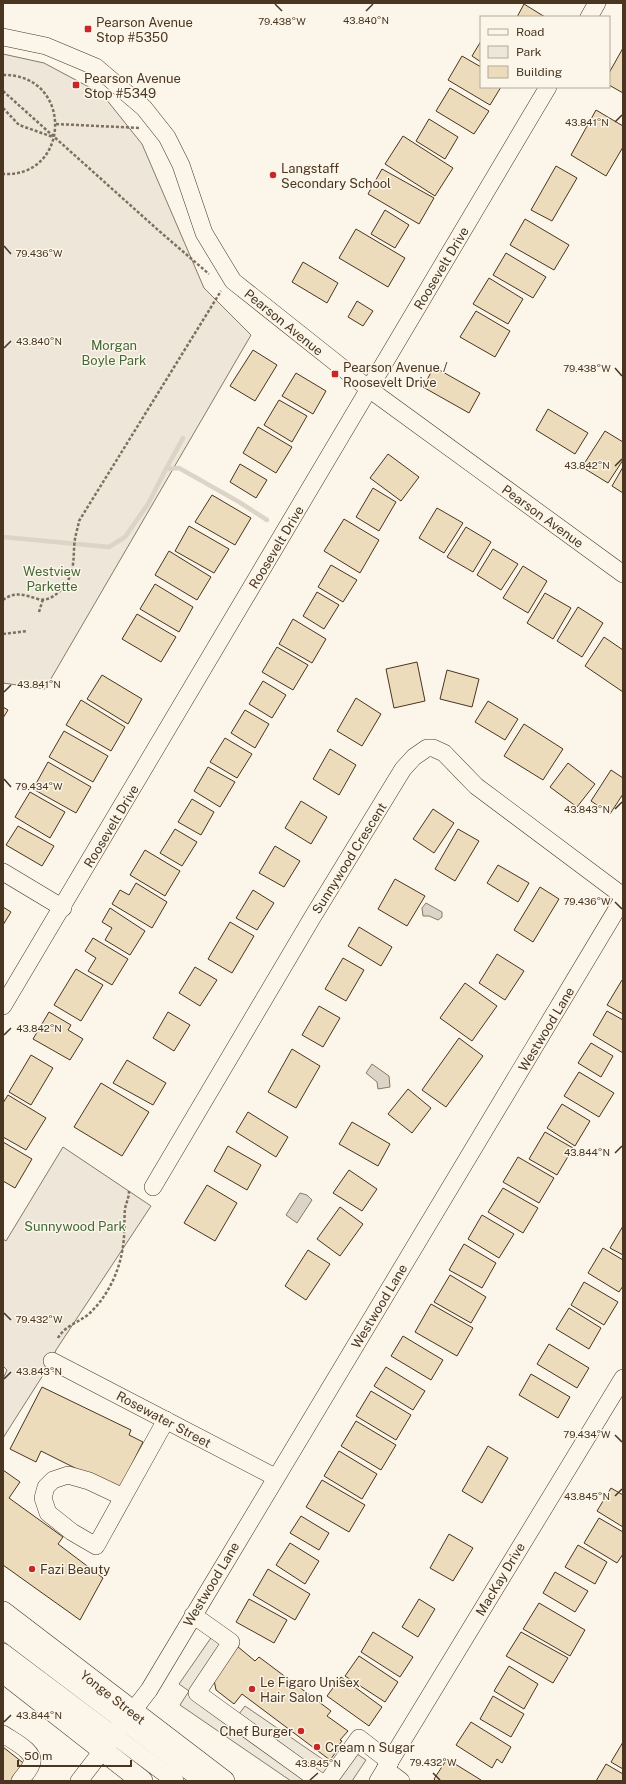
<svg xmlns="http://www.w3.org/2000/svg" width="626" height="1784" font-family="'Public Sans',sans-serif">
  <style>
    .green { fill: #ede6d9; stroke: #887966 }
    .parking { fill: #ede7d9; stroke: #887966 }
    .water { fill: #dcd4c6; stroke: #887966 }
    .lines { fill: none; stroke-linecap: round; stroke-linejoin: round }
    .stream { stroke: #dcd4c6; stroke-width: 4.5 }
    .building { fill: #ecdcbc; stroke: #4a3520 }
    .minor-casing { stroke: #4a3520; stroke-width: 18 }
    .major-casing { stroke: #4a3520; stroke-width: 22 }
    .path { stroke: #7f6f5c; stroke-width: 2.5; stroke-dasharray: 3 2; stroke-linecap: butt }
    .minor { stroke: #fbf6e9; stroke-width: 17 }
    .major { stroke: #fbf6e9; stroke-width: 21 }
    .ticks { fill: none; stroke: #4a3520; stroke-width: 1.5 }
    .poi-dot { fill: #c62828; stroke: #fbf6e9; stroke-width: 1.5 }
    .labels { text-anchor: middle; stroke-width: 3; stroke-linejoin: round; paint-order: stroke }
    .poi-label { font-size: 13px; fill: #4a3520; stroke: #fbf6e9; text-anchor: start }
    .street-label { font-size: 13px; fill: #4a3520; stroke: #fbf6e9 }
    .park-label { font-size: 13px; fill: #436837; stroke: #fbf6e9 }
    .ticks-label { font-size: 10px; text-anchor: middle; fill: #4a3520; stroke: #fbf6e9; stroke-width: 3; stroke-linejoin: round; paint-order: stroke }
  </style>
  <rect width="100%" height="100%" fill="#fbf6e9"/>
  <g class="green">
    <path d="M3 54 44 63 102 94 142 144 204 288 251 335 45 689 3 683Z"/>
    <path d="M63 1147 151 1206 56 1350 52 1361 3 1438V1379L7 1370 3 1366V1239L6 1241Z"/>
  </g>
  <path class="parking" d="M215 1632 233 1644 202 1689 239 1714 245 1706 334 1767 348 1748 366 1760 352 1781H291L180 1705 189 1691 179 1684Z"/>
  <g class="water">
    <path d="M426 903 442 912V917L438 920 429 916H423L422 908Z"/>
    <path d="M372 1064 389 1076 390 1087 378 1089 377 1082 366 1073Z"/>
    <path d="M300 1193 307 1195 312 1200 297 1223 286 1215Z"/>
  </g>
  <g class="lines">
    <g class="stream">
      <path d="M166 469 183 438"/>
      <path d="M3 537 109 547 125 537 148 504 166 469 179 468 239 502 267 520"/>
    </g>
  </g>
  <g class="building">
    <path d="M524 4 545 17H517Z"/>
    <path d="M481 41V62L472 56Z"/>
    <path d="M623 48V93L609 85V73Z"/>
    <path d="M462 56 481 67V87H501L490 105 448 80Z"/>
    <path d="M450 88 489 111 474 134 436 111Z"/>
    <path d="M596 110 623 126V147L606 176 571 155Z"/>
    <path d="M429 119 458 137 445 159 416 141Z"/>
    <path d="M403 136 453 168 435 196 385 164Z"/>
    <path d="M556 166 577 178 552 221 531 210Z"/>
    <path d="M382 169 434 198 419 224 368 194Z"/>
    <path d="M385 210 409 225 395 248 371 234Z"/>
    <path d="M525 219 569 245 554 270 510 245Z"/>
    <path d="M356 229 405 258 388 287 339 258Z"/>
    <path d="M506 253 546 277 533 298 493 275Z"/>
    <path d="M303 262 338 283 327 303 292 282Z"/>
    <path d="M489 278 523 299 508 324 473 304Z"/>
    <path d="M357 301 373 311 363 326 348 317Z"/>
    <path d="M476 311 510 331 495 357 460 337Z"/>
    <path d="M253 350 277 365 255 401 230 386Z"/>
    <path d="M434 367 480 393 469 413 423 387Z"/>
    <path d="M296 373 326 391 313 414 282 396Z"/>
    <path d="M279 400 307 416 292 442 264 425Z"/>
    <path d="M548 409 588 433 575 454 536 430Z"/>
    <path d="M258 427 292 447 276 473 243 453Z"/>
    <path d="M605 431 623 442V460L608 483 582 467Z"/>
    <path d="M388 454 419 477 401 501 370 478Z"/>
    <path d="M240 464 267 480 256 498 230 482Z"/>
    <path d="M623 467V493L612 486Z"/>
    <path d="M373 488 396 502 379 531 356 517Z"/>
    <path d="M212 495 251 518 235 545 195 522Z"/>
    <path d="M437 508 463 523 444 553 419 538Z"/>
    <path d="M344 519 379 540 360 573 324 551Z"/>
    <path d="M189 526 229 549 214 573 175 551Z"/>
    <path d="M466 527 491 542 473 572 447 557Z"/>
    <path d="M493 549 518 564 501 590 477 575Z"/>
    <path d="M169 551 211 577 197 600 155 575Z"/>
    <path d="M331 565 357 580 343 602 318 587Z"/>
    <path d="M523 566 547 581 528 613 503 598Z"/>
    <path d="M155 584 193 607 179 632 140 609Z"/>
    <path d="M317 592 339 605 324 629 303 616Z"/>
    <path d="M545 593 571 608 553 639 527 623Z"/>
    <path d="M578 607 603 623 582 657 557 641Z"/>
    <path d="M137 614 176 637 161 662 122 639Z"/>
    <path d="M293 619 326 639 312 663 279 644Z"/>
    <path d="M604 637 623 650V692L585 666Z"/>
    <path d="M277 647 308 665 293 690 262 672Z"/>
    <path d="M417 662 425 701 394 708 386 669Z"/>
    <path d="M447 670 479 679 472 707 440 699Z"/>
    <path d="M102 675 142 699 128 724 87 699Z"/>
    <path d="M263 681 286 695 272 718 249 704Z"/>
    <path d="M356 698 381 714 362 746 337 731Z"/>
    <path d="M81 700 125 727 111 751 66 725Z"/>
    <path d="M488 701 518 719 505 740 475 722Z"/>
    <path d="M3 707 8 710 3 718Z"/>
    <path d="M245 710 269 724 255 748 231 733Z"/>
    <path d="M524 724 563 749 543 780 504 756Z"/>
    <path d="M64 731 108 756 93 782 49 757Z"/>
    <path d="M225 738 252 754 237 778 210 762Z"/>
    <path d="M330 749 356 765 339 795 313 779Z"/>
    <path d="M48 762 91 787 76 813 33 789Z"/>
    <path d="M568 763 595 784 577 807 550 787Z"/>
    <path d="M208 767 235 782 220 807 194 791Z"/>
    <path d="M611 770 623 778V794L610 814 591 801Z"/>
    <path d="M30 792 65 812 50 838 15 817Z"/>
    <path d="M192 799 214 812 201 835 178 822Z"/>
    <path d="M301 801 327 817 311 844 285 828Z"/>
    <path d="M433 809 454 823 434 853 413 839Z"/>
    <path d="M18 826 54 846 42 866 6 845Z"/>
    <path d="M175 829 197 842 182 866 160 853Z"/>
    <path d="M458 829 479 841 455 881 435 869Z"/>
    <path d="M275 846 300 861 284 887 259 873Z"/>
    <path d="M145 850 180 871 165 896 130 875Z"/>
    <path d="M498 865 529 883 518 902 487 883Z"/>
    <path d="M395 879 425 896 407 926 378 909Z"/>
    <path d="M136 883 167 902 152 928 112 904 120 890 129 895Z"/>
    <path d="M540 887 559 899 533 942 514 930Z"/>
    <path d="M253 890 274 903 257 930 236 918Z"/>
    <path d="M3 907 11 912 3 925Z"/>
    <path d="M110 908 145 931 130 955 105 940 112 928 102 922Z"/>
    <path d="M230 922 254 936 232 973 208 959Z"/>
    <path d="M359 927 392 947 381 966 348 946Z"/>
    <path d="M93 938 128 959 112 985 88 971 96 958 85 951Z"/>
    <path d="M497 954 524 971 505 1000 479 983Z"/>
    <path d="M343 958 364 970 346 1001 325 989Z"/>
    <path d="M195 967 217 980 200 1006 179 993Z"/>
    <path d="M76 969 103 985 81 1021 54 1005Z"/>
    <path d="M622 980H623V1014L607 1005Z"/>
    <path d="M465 983 497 1006 472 1041 440 1018Z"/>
    <path d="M319 1006 340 1018 323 1047 302 1035Z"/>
    <path d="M607 1011 623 1020V1053L593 1035Z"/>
    <path d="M49 1012 71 1025 68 1030 83 1039 70 1060 33 1039Z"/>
    <path d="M168 1012 190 1025 174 1051 153 1038Z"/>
    <path d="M459 1038 483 1056 446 1107 422 1090Z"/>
    <path d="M591 1043 613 1056 601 1077 578 1063Z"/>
    <path d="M292 1049 320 1066 296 1108 268 1092Z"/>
    <path d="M31 1055 53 1068 31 1105 9 1092Z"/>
    <path d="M127 1060 166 1083 153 1105 113 1083Z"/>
    <path d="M579 1072 614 1093 599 1117 564 1096Z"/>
    <path d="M101 1083 149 1112 122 1156 74 1127Z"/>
    <path d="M408 1089 431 1108 412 1133 388 1114Z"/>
    <path d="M8 1095 46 1118 26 1150 3 1137V1103Z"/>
    <path d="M562 1104 590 1121 575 1146 547 1128Z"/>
    <path d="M248 1112 288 1137 276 1157 236 1132Z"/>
    <path d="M352 1122 390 1144 378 1166 339 1144Z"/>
    <path d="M545 1132 573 1148 557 1175 529 1159Z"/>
    <path d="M3 1142 32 1159 15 1188 3 1181Z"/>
    <path d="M228 1146 261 1165 247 1190 214 1171Z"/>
    <path d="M518 1157 554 1178 539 1203 503 1182Z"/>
    <path d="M349 1170 377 1189 362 1211 333 1193Z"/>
    <path d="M207 1185 237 1203 215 1241 184 1223Z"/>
    <path d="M503 1188 538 1208 523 1233 488 1212Z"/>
    <path d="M340 1207 363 1224 340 1256 317 1239Z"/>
    <path d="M482 1215 514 1234 499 1258 468 1239Z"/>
    <path d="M623 1226V1255L610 1248Z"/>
    <path d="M464 1244 496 1263 482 1288 449 1270Z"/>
    <path d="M603 1248 623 1260V1286L619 1292 588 1273Z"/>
    <path d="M308 1250 330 1264 306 1300 285 1286Z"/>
    <path d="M450 1275 486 1297 471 1323 434 1302Z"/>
    <path d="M584 1282 618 1302 604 1325 571 1305Z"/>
    <path d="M431 1304 473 1328 457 1356 415 1332Z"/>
    <path d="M569 1308 601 1328 589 1349 556 1329Z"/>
    <path d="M403 1336 443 1360 431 1380 391 1356Z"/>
    <path d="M549 1344 589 1368 577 1388 537 1364Z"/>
    <path d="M386 1367 425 1391 413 1410 374 1386Z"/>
    <path d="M531 1374 570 1397 558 1418 519 1395Z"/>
    <path d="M42 1387 131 1430 129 1435 143 1442 119 1490 41 1451 36 1462 10 1449Z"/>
    <path d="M371 1391 411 1415 396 1440 356 1416Z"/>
    <path d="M356 1421 396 1445 381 1470 341 1446Z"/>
    <path d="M488 1446 508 1458 482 1503 462 1491Z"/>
    <path d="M339 1451 377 1474 362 1499 324 1476Z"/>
    <path d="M3 1470 20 1482 9 1498 63 1537 58 1544 103 1578 80 1620 3 1565Z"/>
    <path d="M322 1480 365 1505 349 1532 306 1507Z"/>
    <path d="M611 1488 623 1495V1527L597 1511Z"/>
    <path d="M301 1516 329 1533 319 1550 290 1533Z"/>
    <path d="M599 1518 623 1532V1554L617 1563 584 1543Z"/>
    <path d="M449 1534 473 1548 453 1581 430 1568Z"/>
    <path d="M290 1543 319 1561 305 1584 276 1565Z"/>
    <path d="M578 1545 607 1562 595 1584 565 1567Z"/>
    <path d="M268 1569 310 1594 295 1620 253 1595Z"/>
    <path d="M555 1572 588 1591 575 1612 543 1593Z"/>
    <path d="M249 1599 287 1620 274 1643 236 1622Z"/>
    <path d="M419 1599 435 1609 418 1637 402 1627Z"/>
    <path d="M539 1603 585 1630 570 1656 523 1629Z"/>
    <path d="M373 1632 413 1657 400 1677 361 1652Z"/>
    <path d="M521 1632 568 1658 553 1683 506 1656Z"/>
    <path d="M237 1646 255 1661 259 1657 331 1711 327 1716 348 1731 340 1740 342 1741 337 1747 339 1748 330 1760 242 1694 234 1704 216 1690 214 1680Z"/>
    <path d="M359 1656 398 1682 385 1702 345 1676Z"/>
    <path d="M509 1666 538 1684 524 1709 494 1691Z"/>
    <path d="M341 1677 382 1707 369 1726 327 1696Z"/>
    <path d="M493 1696 524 1714 511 1737 480 1719Z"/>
    <path d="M471 1722 511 1747 502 1763 497 1759 492 1768 456 1745Z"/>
    <path d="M623 1742V1769L611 1762Z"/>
    <path d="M3 1747 36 1773 14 1781H3Z"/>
    <path d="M447 1759 481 1780 480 1781H436L434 1779Z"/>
    <path d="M606 1764 623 1774V1781H596Z"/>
  </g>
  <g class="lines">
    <defs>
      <g id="minor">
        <path d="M589 17 597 3"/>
        <path d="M3 37 46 46 96 67 144 108 167 137 181 165 204 233 233 281 369 389 623 574"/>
        <path d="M3 872 63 908"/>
        <path d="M3 1006 548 87"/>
        <path d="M153 1187 312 918 403 769 414 757 427 748H433L444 753 476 786 623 896"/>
        <path d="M52 1361 275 1477"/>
        <path d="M123 1497 89 1481 68 1475 53 1480 46 1487 43 1498 48 1513 72 1532 96 1546 166 1420"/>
        <path d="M193 1615 231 1642 197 1693 319 1781"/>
        <path d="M3 1630 202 1781"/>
        <path d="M3 1652 175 1781"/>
        <path d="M3 1734C11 1740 38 1752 31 1765 29 1771 23 1776 20 1781"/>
        <path d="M385 1769 401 1781"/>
        <path d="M79 1781 149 1690 623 899"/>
        <path d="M328 1781 359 1738 390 1762"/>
        <path d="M378 1781 623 1378"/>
      </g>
      <g id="major">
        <path d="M3 1612 224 1781"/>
        <path d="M3 1672 142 1781"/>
      </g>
    </defs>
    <use href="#minor" class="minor-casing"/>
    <use href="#major" class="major-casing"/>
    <g class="path">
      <path d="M3 75C74 74 71 178 3 174"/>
      <path d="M3 91 158 230 209 274"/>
      <path d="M3 108 19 125 53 137"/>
      <path d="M56 124 140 128"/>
      <path d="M3 600C15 591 24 595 38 599 51 603 65 588 70 576 75 564 73 551 75 539 76 533 78 527 79 521L221 291"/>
      <path d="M39 612 43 599"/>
      <path d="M3 634 27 631"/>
      <path d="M58 1338C65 1325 81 1322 91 1312 111 1292 122 1265 124 1237 125 1228 124 1218 125 1209 126 1203 129 1198 129 1191"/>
    </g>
    <use href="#minor" class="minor"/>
    <use href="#major" class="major"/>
  </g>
  <path class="ticks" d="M275 4 282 11M366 11 373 4M615 122 622 115M4 246 11 254M4 348 11 341M615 368 622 376M615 466 622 459M4 692 11 685M4 779 11 787M615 809 622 802M615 902 622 909M4 1035 11 1028M615 1153 622 1146M4 1313 11 1320M4 1379 11 1372M615 1435 622 1442M615 1496 622 1489M4 1722 11 1715M433 1773 440 1780M310 1780 318 1773"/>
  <g class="poi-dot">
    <rect x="84" y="25" width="8" height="8" rx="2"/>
    <rect x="72" y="81" width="8" height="8" rx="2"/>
    <circle cx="273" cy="175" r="4"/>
    <rect x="331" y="370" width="8" height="8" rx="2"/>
    <circle cx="32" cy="1569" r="4"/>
    <circle cx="252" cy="1689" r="4"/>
    <circle cx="301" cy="1731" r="4"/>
    <circle cx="317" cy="1747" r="4"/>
  </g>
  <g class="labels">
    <g class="poi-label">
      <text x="96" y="27">Pearson Avenue<tspan x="96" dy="15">Stop #5350</tspan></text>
      <text x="84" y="83">Pearson Avenue<tspan x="84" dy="15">Stop #5349</tspan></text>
      <text x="281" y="173">Langstaff<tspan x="281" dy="15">Secondary School</tspan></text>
      <text x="343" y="372">Pearson Avenue /<tspan x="343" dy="15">Roosevelt Drive</tspan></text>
      <text x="40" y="1574">Fazi Beauty</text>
      <text x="260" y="1687">Le Figaro Unisex<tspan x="260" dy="15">Hair Salon</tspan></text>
      <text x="293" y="1736" text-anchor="end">Chef Burger</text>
      <text x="325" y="1752">Cream n Sugar</text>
    </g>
    <g class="street-label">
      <text transform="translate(441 268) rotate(-59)" y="5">Roosevelt Drive</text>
      <text transform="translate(284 322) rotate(39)" y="5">Pearson Avenue</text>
      <text transform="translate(543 516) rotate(36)" y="5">Pearson Avenue</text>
      <text transform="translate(276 547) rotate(-59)" y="5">Roosevelt Drive</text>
      <text transform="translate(111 826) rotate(-59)" y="5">Roosevelt Drive</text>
      <text transform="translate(349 858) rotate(-58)" y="5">Sunnywood Crescent</text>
      <text transform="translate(546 1029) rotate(-59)" y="5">Westwood Lane</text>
      <text transform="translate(379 1306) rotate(-59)" y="5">Westwood Lane</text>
      <text transform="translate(164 1419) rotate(28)" y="5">Rosewater Street</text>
      <text transform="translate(500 1579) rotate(-59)" y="5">MacKay Drive</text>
      <text transform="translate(211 1584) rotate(-59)" y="5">Westwood Lane</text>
      <text transform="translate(113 1697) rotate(38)" y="5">Yonge Street</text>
    </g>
    <g class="park-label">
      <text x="114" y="350">Morgan<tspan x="114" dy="15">Boyle Park</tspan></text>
      <text x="52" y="576">Westview<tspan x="52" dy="15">Parkette</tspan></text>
      <text x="75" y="1231">Sunnywood Park</text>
    </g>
  </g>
  <g class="ticks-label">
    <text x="366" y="24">43.840°N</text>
    <text x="282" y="25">79.438°W</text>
    <text x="587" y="126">43.841°N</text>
    <text x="39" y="257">79.436°W</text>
    <text x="39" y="345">43.840°N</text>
    <text x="587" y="372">79.438°W</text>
    <text x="587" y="469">43.842°N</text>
    <text x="39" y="688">43.841°N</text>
    <text x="39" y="790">79.434°W</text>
    <text x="587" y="813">43.843°N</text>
    <text x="587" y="905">79.436°W</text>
    <text x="39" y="1032">43.842°N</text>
    <text x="587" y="1156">43.844°N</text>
    <text x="39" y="1323">79.432°W</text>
    <text x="39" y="1375">43.843°N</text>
    <text x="587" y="1438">79.434°W</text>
    <text x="587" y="1500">43.845°N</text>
    <text x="39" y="1719">43.844°N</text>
    <text x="433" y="1766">79.432°W</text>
    <text x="318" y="1767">43.845°N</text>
  </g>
  <rect width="626" height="1784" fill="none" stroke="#4a3520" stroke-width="8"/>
  <rect x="480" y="16" width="130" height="72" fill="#fbf6e9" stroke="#b4a999"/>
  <rect x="488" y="29" width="20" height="6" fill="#fbf6e9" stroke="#b4a999"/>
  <text x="516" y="36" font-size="12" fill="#4a3520">Road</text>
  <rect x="488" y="46" width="20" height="12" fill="#ede6d9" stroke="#b4a999"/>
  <text x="516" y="56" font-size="12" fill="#4a3520">Park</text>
  <rect x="488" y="66" width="20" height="12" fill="#ecdcbc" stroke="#b4a999"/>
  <text x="516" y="76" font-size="12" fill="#4a3520">Building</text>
  <path d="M18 1760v6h113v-6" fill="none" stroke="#4a3520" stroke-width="2"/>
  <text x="24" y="1760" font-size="12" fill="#4a3520" stroke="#fbf6e9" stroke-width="3" paint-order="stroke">50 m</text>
</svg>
